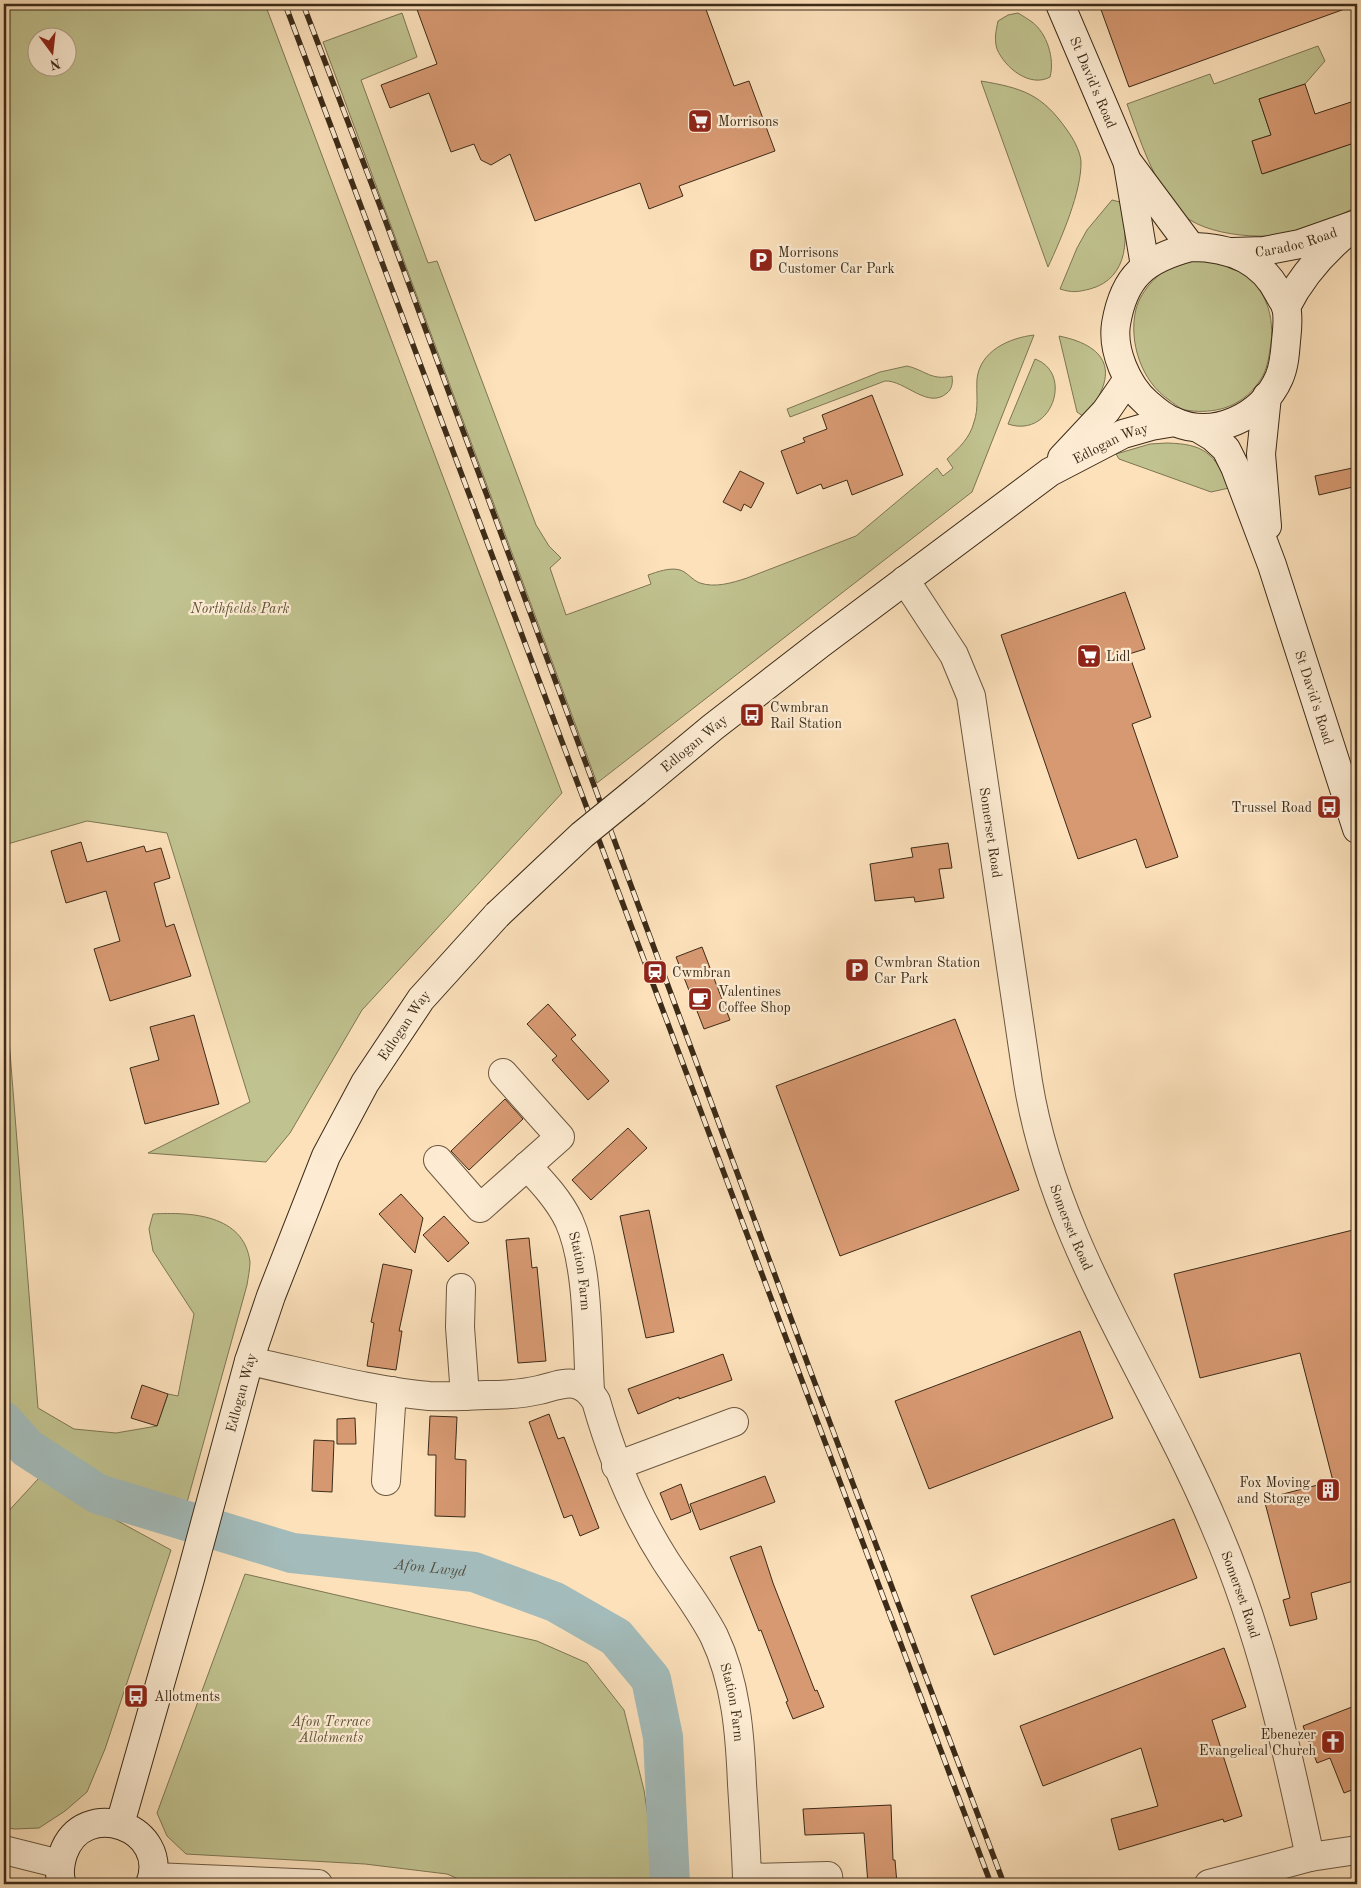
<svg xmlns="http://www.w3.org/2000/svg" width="1361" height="1888" font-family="'Old Standard TT',serif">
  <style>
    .green { fill: #c0c28f; stroke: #7e7654; fill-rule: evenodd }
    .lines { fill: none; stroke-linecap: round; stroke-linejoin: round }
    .river { stroke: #a3bbba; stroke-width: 40 }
    .building { fill: #d79972; stroke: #3c2b18 }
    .street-casing { stroke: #6c5841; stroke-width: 30 }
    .secondary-casing { stroke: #3c2b18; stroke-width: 30 }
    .street { stroke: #fdecd3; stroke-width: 28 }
    .secondary { stroke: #fdecd3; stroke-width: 28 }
    .rail-casing { stroke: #3c2b18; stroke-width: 5.5 }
    .rail { stroke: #fdecd3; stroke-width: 4; stroke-dasharray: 11; stroke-linecap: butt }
    .secondary-bridge-casing { stroke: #3c2b18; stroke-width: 30; stroke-linecap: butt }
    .secondary-bridge { stroke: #fdecd3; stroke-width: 28 }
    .labels { text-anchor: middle; stroke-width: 4.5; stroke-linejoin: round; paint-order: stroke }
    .street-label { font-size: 14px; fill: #3c2b18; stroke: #fdecd3 }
    .poi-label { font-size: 14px; fill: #3c2b18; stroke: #fdecd3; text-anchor: start }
    .park-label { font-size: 14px; font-style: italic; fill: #5d5136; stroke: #fdecd3 }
    .water-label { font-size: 15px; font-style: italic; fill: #564f40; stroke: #fdecd3 }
  </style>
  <rect width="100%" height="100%" fill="#fce1bb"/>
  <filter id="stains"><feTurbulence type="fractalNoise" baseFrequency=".004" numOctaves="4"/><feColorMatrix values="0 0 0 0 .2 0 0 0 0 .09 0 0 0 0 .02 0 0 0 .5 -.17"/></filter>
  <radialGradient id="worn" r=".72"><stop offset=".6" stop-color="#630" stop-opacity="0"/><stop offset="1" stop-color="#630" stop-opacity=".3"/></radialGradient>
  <g class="green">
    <path d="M4 4H265L562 793 362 1010 290 1133 266 1162 148 1153 250 1102 167 833 87 821 4 845ZM38 38H68V68H38Z"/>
    <path d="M402 13 417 57 361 80 428 263 437 261 536 525 549 546 561 558 550 568 566 615 651 584 648 575C657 572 670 567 680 570 687 572 692 580 700 583 715 588 732 583 747 578L856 536 937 468 943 476 953 468 947 459C959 448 970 438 974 422 979 408 976 393 977 379 980 351 1009 338 1034 335L972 492 597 783 323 42Z"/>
    <path d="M1018 13C1023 16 1028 19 1032 22 1047 33 1055 59 1050 77 1030 88 1005 68 997 49 994 39 996 31 998 21L1008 15Z"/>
    <path d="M1318 46 1325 61 1305 84 1259 99 1271 135 1252 141 1263 174 1357 142V206C1342 214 1326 225 1310 230 1276 241 1203 239 1178 210 1153 181 1140 140 1127 104L1210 74 1214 84Z"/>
    <path d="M981 81C1022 88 1042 94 1067 130 1073 138 1080 151 1081 161 1082 191 1061 239 1048 267Z"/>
    <path d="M1112 200 1120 202C1129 235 1130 278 1090 289 1077 292 1073 293 1060 289L1077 248 1087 230Z"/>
    <path d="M1204 259C1213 260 1223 261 1230 265 1261 280 1275 309 1271 343 1269 355 1268 368 1261 379 1251 395 1235 407 1216 410 1205 412 1192 412 1182 409 1178 407 1173 403 1169 400 1142 382 1128 342 1136 309 1141 290 1160 270 1178 263 1186 260 1196 260 1204 259Z"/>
    <path d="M1059 336C1113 347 1118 377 1084 417L1077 412Z"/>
    <path d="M1035 359C1074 373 1052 439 1008 424Z"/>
    <path d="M907 366C925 370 931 381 952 376 953 383 952 389 947 393 928 410 905 380 885 381L790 417 787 409 880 372Z"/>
    <path d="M1167 443C1204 444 1215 453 1229 488L1211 492 1119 459 1116 454 1150 444Z"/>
    <path d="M4 976 38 1408 74 1429 116 1433 157 1426 168 1394 178 1396 194 1314 153 1251 149 1229 153 1214C190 1212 244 1214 250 1262 250 1269 248 1278 247 1285L186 1506 94 1477 4 1407Z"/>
    <path d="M39 1478 171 1550 105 1749 87 1792 65 1811 39 1828 14 1829 4 1827V1516Z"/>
    <path d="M245 1574 537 1641 587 1663 624 1710 644 1790 656 1871 655 1884H470L447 1874 365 1864 186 1854 167 1836 157 1813Z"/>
  </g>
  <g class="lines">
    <path class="river" id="s1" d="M4 1422 27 1448 98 1494 292 1553 474 1572 555 1602 616 1637 651 1679 663 1737 670 1884"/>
  </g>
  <g class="building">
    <path d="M415 4H704L734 86 749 81 775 151 679 186 683 196 649 209 640 183 535 221 510 154 491 165 481 160 474 144 451 152 429 93 390 108 381 85 437 64Z"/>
    <path d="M1099 4H1353V6L1129 87Z"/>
    <path d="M1305 84 1315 114 1357 100V142L1262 174 1252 141 1271 135 1259 99Z"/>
    <path d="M872 395 903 475 852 495 847 480 823 489 821 484 797 494 781 451 805 442 803 438 827 429 822 415Z"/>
    <path d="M1357 467V486L1319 495 1315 476Z"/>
    <path d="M740 471 764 483 751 508 744 504 741 511 723 502Z"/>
    <path d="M1125 592 1145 649 1129 654 1151 717 1132 724 1178 857 1146 868 1136 839 1078 859 1001 635Z"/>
    <path d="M81 842 87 862 144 846 146 852 161 848 170 878 154 883 166 927 174 924 191 976 110 1001 94 949 120 941 106 891 66 903 51 851Z"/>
    <path d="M948 843 952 868 939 869 944 898 915 902 914 897 875 901 870 864 913 857 911 848Z"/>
    <path d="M702 947 730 1020 704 1029 676 957Z"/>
    <path d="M548 1004 576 1035 571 1039 609 1081 588 1100 552 1060 557 1056 527 1024Z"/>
    <path d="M194 1015 219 1104 145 1124 130 1068 159 1060 150 1027Z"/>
    <path d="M955 1019 1019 1190 840 1256 776 1086Z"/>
    <path d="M505 1099 523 1119 469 1170 451 1151Z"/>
    <path d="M628 1128 647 1148 591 1200 572 1180Z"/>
    <path d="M401 1194 423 1218 415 1253 379 1214Z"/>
    <path d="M649 1210 674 1332 646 1338 620 1216Z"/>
    <path d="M444 1216 469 1243 448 1262 423 1235Z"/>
    <path d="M1357 1229V1580L1311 1593 1317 1619 1290 1626 1283 1600 1290 1598 1264 1499 1333 1481 1300 1353 1200 1378 1174 1274Z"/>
    <path d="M529 1238 532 1268 537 1267 546 1361 518 1363 506 1240Z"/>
    <path d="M383 1264 412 1270 399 1331H402L396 1370 367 1366 374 1323 371 1322Z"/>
    <path d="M1080 1331 1113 1418 929 1489 895 1401Z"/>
    <path d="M723 1354 732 1380 679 1399V1397L638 1414 628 1389Z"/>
    <path d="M142 1385 168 1394 157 1426 131 1418Z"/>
    <path d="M549 1414 558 1439 564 1437 599 1528 580 1536 572 1515 564 1518 529 1422Z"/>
    <path d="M430 1416 457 1417 455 1459 466 1460 465 1517 435 1516 436 1455H428Z"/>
    <path d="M355 1418 356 1444H337V1419Z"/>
    <path d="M314 1440 334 1441 332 1492 312 1491Z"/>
    <path d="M765 1476 775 1502 700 1530 690 1504Z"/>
    <path d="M681 1484 691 1512 671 1520 660 1493Z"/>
    <path d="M1174 1519 1197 1578 994 1655 971 1596Z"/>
    <path d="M761 1546 773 1583 815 1691 817 1690 824 1707 793 1719 786 1702 788 1701 761 1630 759 1631 730 1557Z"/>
    <path d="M1224 1648 1246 1707 1212 1720 1242 1816 1224 1822 1223 1819 1119 1850 1111 1819 1158 1806 1141 1748 1043 1786 1020 1726Z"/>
    <path d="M1357 1705V1788L1344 1793 1330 1758 1317 1763 1303 1726Z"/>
    <path d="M891 1805 893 1860H895L897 1884H868L864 1833 805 1835 803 1809Z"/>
  </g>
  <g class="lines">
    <defs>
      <g id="street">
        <path id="s2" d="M905 580 954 655 971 696 1028 1082C1054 1243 1153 1378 1215 1526 1261 1632 1286 1744 1310 1857"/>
        <path d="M438 1160 480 1208 560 1137 503 1073"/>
        <path id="s3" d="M527 1166C543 1183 559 1200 569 1221 589 1266 587 1341 590 1391"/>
        <path d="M461 1288 460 1327 465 1396"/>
        <path id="s4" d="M249 1361C307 1373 371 1391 429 1396 448 1397 467 1396 486 1395 504 1395 522 1394 539 1390 563 1384 580 1375 596 1401 612 1457 633 1510 665 1560 681 1585 700 1609 714 1636 736 1682 740 1734 742 1784 744 1815 746 1847 747 1878L828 1876 829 1884"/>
        <path d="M616 1466 734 1422"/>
        <path d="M386 1481 392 1391"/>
        <path d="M4 1850 60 1864"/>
        <path d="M153 1877 318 1884"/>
        <path d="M1209 1884 1310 1857 1357 1850"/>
      </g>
      <g id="secondary">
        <path id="s5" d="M1060 4 1127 161 1191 247"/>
        <path d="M1128 165 1145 266"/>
        <path d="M1191 247C1228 247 1262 259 1279 294 1281 298 1285 303 1286 307 1289 317 1287 331 1286 341 1285 354 1284 367 1279 378 1262 417 1214 439 1175 422 1164 418 1155 410 1147 403 1127 386 1112 350 1116 324 1124 276 1145 259 1191 247Z"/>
        <path id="s6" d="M1233 252 1264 251 1300 244 1357 224"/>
        <path d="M1286 307C1301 277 1321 254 1346 233"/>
        <path d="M1267 396 1261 454 1267 526"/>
        <path id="s7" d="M1198 428 1213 437 1226 449 1235 467 1272 565 1357 829"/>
        <path d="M1062 458 1106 411 1128 379"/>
        <path id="s8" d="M636 791 713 727 820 644 1050 472 1123 434 1151 426 1175 422"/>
        <path id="s9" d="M120 1824 190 1579 249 1361 271 1296 326 1156 365 1083 421 999 497 915"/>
        <path d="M62 1884C58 1874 60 1864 63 1854 83 1795 172 1828 150 1884"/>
      </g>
    </defs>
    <use href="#street" class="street-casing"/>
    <use href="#secondary" class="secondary-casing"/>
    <use href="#street" class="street"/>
    <use href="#secondary" class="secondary"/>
    <defs>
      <g id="rail">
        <path d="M285 4 991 1884"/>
        <path d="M303 4 380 206 810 1370 1004 1884"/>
      </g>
    </defs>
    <use href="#rail" class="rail-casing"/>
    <use href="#rail" class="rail"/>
    <defs>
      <path id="secondary-bridge" d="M497 915 582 835 636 791"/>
    </defs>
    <use href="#secondary-bridge" class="secondary-bridge-casing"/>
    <use href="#secondary-bridge" class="secondary-bridge"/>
  </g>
  <defs>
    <symbol id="supermarket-square" viewBox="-11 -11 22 22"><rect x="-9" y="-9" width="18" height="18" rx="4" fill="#8f2418" stroke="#fdecd3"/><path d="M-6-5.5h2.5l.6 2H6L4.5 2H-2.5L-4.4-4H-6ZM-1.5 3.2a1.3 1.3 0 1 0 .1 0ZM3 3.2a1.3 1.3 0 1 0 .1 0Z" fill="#fff"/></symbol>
    <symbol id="parking-square" viewBox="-11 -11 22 22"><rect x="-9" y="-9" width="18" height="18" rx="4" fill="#8f2418" stroke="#fdecd3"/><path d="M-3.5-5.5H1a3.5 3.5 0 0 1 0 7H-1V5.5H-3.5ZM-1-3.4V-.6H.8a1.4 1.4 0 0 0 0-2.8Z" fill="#fff"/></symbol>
    <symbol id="bus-square" viewBox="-11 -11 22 22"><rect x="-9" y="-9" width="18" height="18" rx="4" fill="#8f2418" stroke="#fdecd3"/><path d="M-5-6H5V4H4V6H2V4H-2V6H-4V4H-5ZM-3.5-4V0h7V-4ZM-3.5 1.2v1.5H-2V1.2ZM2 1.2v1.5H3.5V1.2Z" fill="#fff"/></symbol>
    <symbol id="station-square" viewBox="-11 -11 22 22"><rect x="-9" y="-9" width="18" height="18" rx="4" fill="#8f2418" stroke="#fdecd3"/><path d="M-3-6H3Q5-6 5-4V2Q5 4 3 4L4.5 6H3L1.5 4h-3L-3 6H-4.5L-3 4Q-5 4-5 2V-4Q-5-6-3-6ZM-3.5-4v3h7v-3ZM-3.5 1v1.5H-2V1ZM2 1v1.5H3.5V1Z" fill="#fff"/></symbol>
    <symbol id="cafe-square" viewBox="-11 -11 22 22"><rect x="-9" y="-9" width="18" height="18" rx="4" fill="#8f2418" stroke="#fdecd3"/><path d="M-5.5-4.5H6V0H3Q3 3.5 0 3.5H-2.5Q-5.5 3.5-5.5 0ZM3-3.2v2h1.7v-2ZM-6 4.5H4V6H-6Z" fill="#fff"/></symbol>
    <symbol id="building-square" viewBox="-11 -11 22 22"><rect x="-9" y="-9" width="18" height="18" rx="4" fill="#8f2418" stroke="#fdecd3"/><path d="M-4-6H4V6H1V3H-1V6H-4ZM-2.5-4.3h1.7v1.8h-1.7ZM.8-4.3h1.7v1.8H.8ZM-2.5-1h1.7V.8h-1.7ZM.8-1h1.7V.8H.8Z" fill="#fff"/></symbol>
    <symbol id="church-square" viewBox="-11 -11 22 22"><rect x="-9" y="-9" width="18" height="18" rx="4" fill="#8f2418" stroke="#fdecd3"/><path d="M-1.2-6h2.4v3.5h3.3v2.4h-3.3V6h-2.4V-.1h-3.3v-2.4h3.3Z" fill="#fff"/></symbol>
  </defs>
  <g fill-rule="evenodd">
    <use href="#supermarket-square" x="686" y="107" width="28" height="28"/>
    <use href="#parking-square" x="747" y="246" width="28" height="28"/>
    <use href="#supermarket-square" x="1075" y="642" width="28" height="28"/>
    <use href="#bus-square" x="738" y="701" width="28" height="28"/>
    <use href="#bus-square" x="1315" y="793" width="28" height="28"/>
    <use href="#parking-square" x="843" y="956" width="28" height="28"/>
    <use href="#station-square" x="641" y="958" width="28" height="28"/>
    <use href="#cafe-square" x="686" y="985" width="28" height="28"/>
    <use href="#building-square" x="1314" y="1476" width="28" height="28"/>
    <use href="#bus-square" x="122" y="1682" width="28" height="28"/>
    <use href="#church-square" x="1319" y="1728" width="28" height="28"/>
  </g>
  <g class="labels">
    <g class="street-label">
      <text dy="5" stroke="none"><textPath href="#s5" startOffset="85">St David's Road</textPath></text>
      <text dy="5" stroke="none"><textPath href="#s6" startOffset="64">Caradoc Road</textPath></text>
      <text dy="5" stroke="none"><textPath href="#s8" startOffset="590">Edlogan Way</textPath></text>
      <text dy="5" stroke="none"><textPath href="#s7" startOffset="299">St David's Road</textPath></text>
      <text dy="5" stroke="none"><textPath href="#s8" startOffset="75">Edlogan Way</textPath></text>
      <text dy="5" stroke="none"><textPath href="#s2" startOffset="272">Somerset Road</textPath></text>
      <text dy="5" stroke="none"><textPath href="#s9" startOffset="852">Edlogan Way</textPath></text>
      <text dy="5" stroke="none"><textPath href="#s2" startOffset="676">Somerset Road</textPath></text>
      <text dy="5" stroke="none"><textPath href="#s3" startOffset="121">Station Farm</textPath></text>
      <text dy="5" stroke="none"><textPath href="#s9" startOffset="448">Edlogan Way</textPath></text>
      <text dy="5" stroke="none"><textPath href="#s2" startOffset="1081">Somerset Road</textPath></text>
      <text dy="5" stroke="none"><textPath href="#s4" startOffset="692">Station Farm</textPath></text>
    </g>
    <g class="poi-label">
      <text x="718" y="126">Morrisons</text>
      <text x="778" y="257">Morrisons<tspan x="778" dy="16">Customer Car Park</tspan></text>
      <text x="1106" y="661">Lidl</text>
      <text x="770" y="712">Cwmbran<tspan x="770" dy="16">Rail Station</tspan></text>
      <text x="1312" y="812" text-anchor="end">Trussel Road</text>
      <text x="874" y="967">Cwmbran Station<tspan x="874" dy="16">Car Park</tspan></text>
      <text x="672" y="977">Cwmbran</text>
      <text x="718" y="996">Valentines<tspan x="718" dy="16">Coffee Shop</tspan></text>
      <text x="1310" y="1487" text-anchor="end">Fox Moving<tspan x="1310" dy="16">and Storage</tspan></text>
      <text x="154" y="1701">Allotments</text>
      <text x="1316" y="1739" text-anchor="end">Ebenezer<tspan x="1316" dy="16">Evangelical Church</tspan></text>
    </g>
    <g class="park-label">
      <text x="240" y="613">Northfields Park</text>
      <text x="331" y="1726">Afon Terrace<tspan x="331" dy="16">Allotments</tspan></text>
    </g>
    <g class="water-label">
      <text dy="5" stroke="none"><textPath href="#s1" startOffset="461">Afon Lwyd</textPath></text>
    </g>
  </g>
  <rect width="1361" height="1888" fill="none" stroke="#fce1bb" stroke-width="20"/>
  <rect x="5" y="5" width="1351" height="1878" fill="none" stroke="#3c2b18" stroke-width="2.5"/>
  <rect x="10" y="10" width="1341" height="1868" fill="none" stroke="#3c2b18"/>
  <g transform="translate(52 52) rotate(165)"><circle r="24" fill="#fdecd3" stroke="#b09f88"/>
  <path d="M0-4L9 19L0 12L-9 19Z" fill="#8f2418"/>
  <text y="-8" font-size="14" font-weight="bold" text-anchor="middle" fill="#3c2b18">N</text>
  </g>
  <rect width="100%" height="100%" filter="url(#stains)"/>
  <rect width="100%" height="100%" fill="url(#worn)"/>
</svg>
